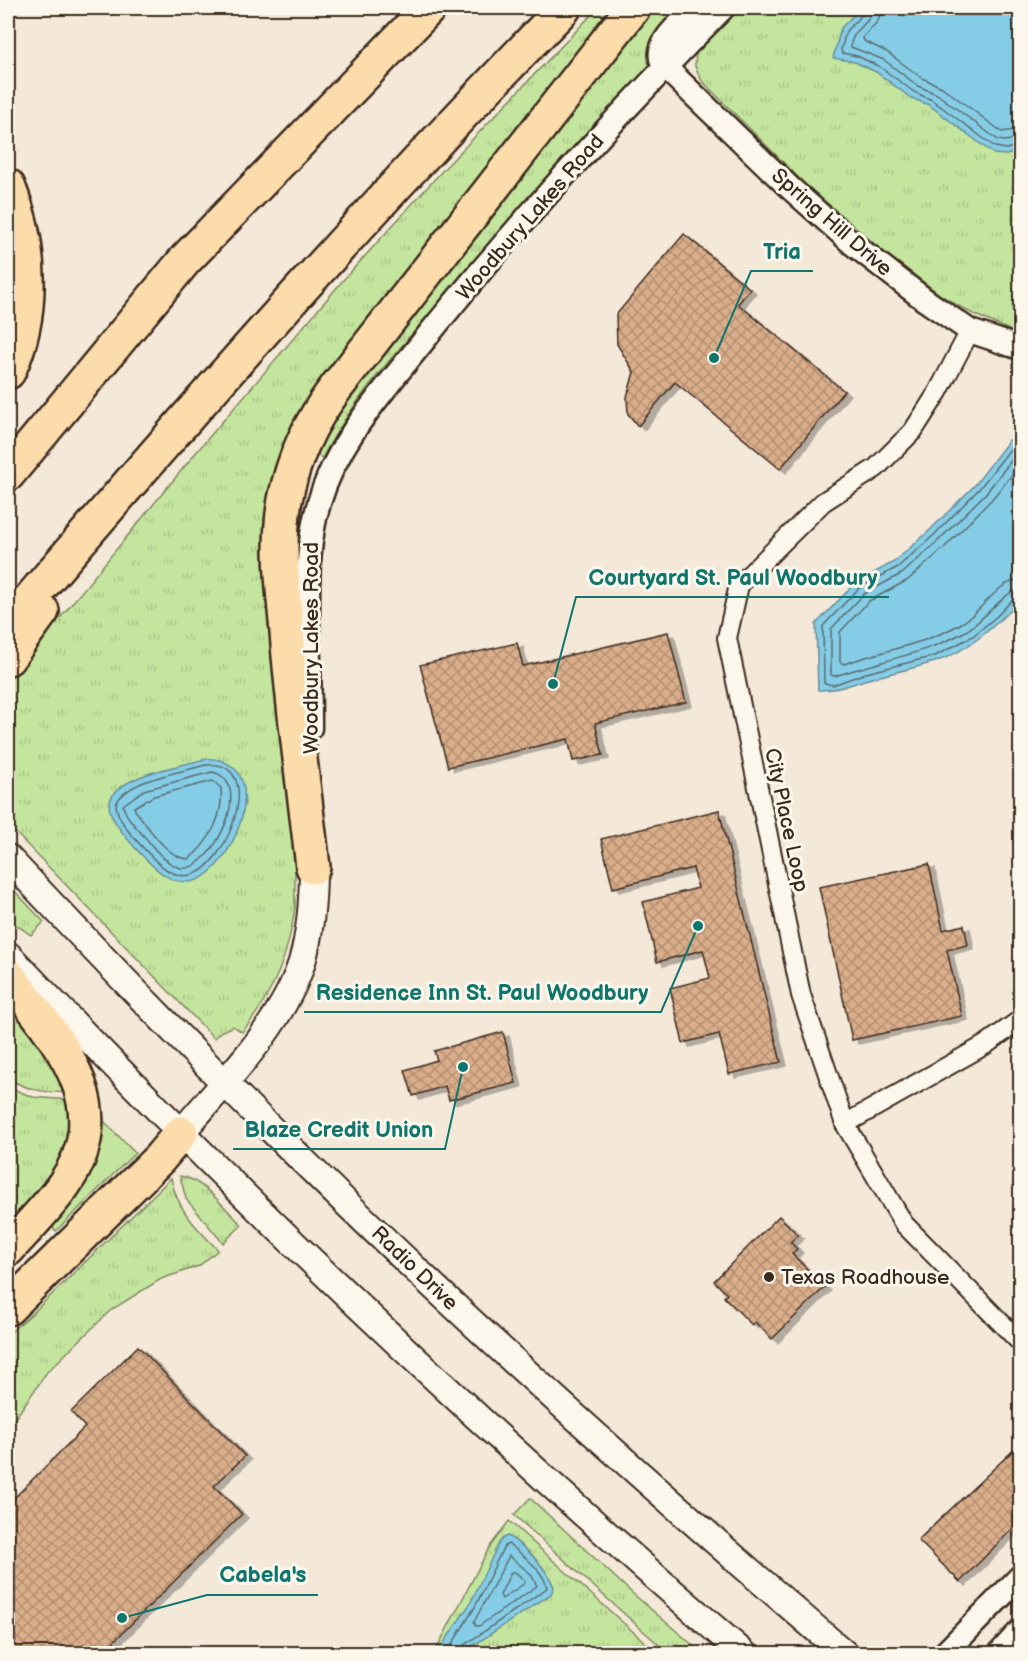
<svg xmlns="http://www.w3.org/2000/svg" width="1028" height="1661" font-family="'Balsamiq Sans',sans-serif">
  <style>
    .grass { fill: url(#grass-tufts); stroke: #80885e; stroke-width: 1.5 }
    .garden { fill: #c4e59e; stroke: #80885e; stroke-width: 1.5 }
    .water { fill: #85cde7; stroke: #678c97; stroke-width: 1.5 }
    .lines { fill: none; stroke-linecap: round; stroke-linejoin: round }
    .shore { stroke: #596b6e; stroke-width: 1.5 }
    .building { fill: url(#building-cross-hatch); stroke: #3b2a1e; stroke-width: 1.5; filter: url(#shadow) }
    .minor-casing { stroke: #3b2a1e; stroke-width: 22 }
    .tertiary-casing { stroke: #3b2a1e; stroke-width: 27 }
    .secondary-casing { stroke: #3b2a1e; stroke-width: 30 }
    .motorway-casing { stroke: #3b2a1e; stroke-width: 38 }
    .minor { stroke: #fbf7ec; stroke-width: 18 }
    .tertiary { stroke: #fbf7ec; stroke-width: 22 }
    .secondary { stroke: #fbf7ec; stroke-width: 26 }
    .motorway { stroke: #fddcac; stroke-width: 33 }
    .poi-dot { fill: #3b2a1e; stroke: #fbf7ec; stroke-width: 2 }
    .labels { text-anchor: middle; stroke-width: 6; stroke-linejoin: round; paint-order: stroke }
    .street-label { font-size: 21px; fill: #3b2a1e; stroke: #fbf7ec }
    .poi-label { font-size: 21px; fill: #3b2a1e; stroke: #fbf7ec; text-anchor: start }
    .leader { fill: none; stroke: #0f766e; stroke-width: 2 }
    .callout-dot { fill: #0f766e; stroke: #fbf7ec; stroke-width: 2 }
    .callout-label { font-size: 22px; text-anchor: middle; font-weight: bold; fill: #0f766e; stroke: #fbf7ec; stroke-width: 6; stroke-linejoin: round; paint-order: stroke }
  </style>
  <defs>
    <pattern id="grass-tufts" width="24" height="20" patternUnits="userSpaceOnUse" patternTransform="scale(1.5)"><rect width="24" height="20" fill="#c4e59e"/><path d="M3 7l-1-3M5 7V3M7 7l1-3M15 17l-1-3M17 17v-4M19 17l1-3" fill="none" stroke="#a9c588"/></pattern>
    <pattern id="building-cross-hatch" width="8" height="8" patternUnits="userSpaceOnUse" patternTransform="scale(1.5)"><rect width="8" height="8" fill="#daae8b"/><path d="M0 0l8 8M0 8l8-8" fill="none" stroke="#b28e71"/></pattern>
    <filter id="shadow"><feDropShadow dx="6" dy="4" stdDeviation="0" flood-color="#0004"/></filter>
  </defs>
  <rect width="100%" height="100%" fill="#f4e8d9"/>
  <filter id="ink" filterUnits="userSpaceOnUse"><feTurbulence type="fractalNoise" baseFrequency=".0167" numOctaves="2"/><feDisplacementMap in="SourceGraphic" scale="12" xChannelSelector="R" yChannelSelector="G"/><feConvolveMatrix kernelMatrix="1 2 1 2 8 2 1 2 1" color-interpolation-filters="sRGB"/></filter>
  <g filter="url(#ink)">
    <g class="grass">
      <path d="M598 8H620L294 438 295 907C289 954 273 996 242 1032L233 1026 220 1032 214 1038 8 825V681L199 449 345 278 443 170Z"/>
      <path d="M647 8H686L650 50 649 65 646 73C585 141 524 208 464 276 413 333 357 391 322 458L309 452 323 427Z"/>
      <path d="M733 8H1020V335L967 311 942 296 884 252 803 182 702 81 695 66 696 52Z"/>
      <path d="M8 884 44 922 31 935 8 919Z"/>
      <path d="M8 995 47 1045 66 1092C44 1093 27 1090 8 1078Z"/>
      <path d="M8 1087 33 1097 68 1100 74 1108 61 1165 8 1230Z"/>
      <path d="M180 1176C202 1178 226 1210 242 1225L223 1243 186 1199Z"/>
      <path d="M171 1178C177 1210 196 1227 218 1250L199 1266 161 1279 111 1310 47 1372 8 1429V1334L34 1312Z"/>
      <path d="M530 1498 632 1593 702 1653H668L514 1515Z"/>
      <path d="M509 1521 657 1653 434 1654 489 1548Z"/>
    </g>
    <path class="garden" d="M96 1113 135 1153 56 1231 46 1221Z"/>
    <g class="water">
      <path d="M861 8H1020V150L1007 155 994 154 929 105 911 98 876 72 855 62 833 58 841 28Z"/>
      <path d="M1009 440 1020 443V600C996 625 969 651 935 662 914 668 893 673 872 678 852 683 839 691 818 690L816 624 855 583 894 562 929 531 975 485Z"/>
      <path d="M206 759C217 758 226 761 235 769 263 798 224 878 190 882 182 882 174 881 168 877 152 869 116 829 111 813 108 807 109 801 113 795 130 773 179 766 206 759Z"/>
      <path d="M508 1536C526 1547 546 1567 554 1587L551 1594 462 1653H439L441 1647 470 1604 499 1543 503 1538Z"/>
    </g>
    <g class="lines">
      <g class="shore">
        <path d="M865 8 864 13 846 31 841 50 842 53 857 56 880 67 914 92 932 100 995 147 1006 149 1020 145"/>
        <path d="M873 8C871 25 850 30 851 47L884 60 918 86 937 94 998 140 1005 141 1020 138"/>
        <path d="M882 8 878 21 863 37 864 41 887 52 922 78 942 87 1002 132 1020 129"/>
        <path d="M1020 448H1011L979 489 933 536 898 567 859 588 823 626 824 683 833 685 866 673 935 656 973 636 997 616 1014 598 1020 596"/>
        <path d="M1020 456 1014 457 985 494 938 541 903 573 864 594 831 629V675L835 676C879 661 926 654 966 631 982 622 1006 590 1020 589"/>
        <path d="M1020 465 991 500 944 548 908 580 869 601 840 632V662L844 664C883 650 925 645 962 623 981 612 999 580 1020 580"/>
        <path d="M206 765C268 758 228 867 191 875 174 879 159 865 148 853 137 841 116 821 116 804 127 779 182 772 206 765Z"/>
        <path d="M212 772C257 781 211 874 181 868 168 865 157 852 149 842 141 832 125 818 123 805L144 790Z"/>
        <path d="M213 781 221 788C224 815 210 842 189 859 168 860 147 825 135 810L134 807 154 796Z"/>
        <path d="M509 1556 531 1574 537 1586 479 1626H476L474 1622Z"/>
        <path d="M511 1572H515L524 1580 525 1583 502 1599 500 1595Z"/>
        <path d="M446 1654 475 1607 504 1546 509 1544C522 1555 544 1570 547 1588L463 1646 460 1654"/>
      </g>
    </g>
    <g class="building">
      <path d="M684 234 750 289 738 304 844 391 780 469 675 382 638 426 628 414 627 397 634 372 617 344 616 315Z"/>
      <path d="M668 632 686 702 595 723 603 755 573 761 568 739 448 767 420 665 517 643 523 666Z"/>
      <path d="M719 810 781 1062 729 1074 719 1034 683 1043 670 988 710 978 703 950 657 962 643 902 698 888 693 868 613 888 601 839Z"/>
      <path d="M929 864 943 930 964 925 968 945 947 950 962 1016 852 1040 819 887Z"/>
      <path d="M503 1032 516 1083 449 1100 445 1086 413 1096 405 1070 437 1060 434 1051Z"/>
      <path d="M779 1216 798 1235 790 1242 797 1249 792 1254 825 1287 772 1339 755 1322 752 1325 724 1297 727 1294 714 1281Z"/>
      <path d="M138 1346 245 1456 214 1486 242 1514 101 1654H8V1504L85 1427 71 1412Z"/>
      <path d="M1020 1444V1521L960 1582 918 1540Z"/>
    </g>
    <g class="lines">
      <defs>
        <g id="minor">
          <path d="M970 331 938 392 913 431 876 468 823 502 739 585 727 638 801 995 845 1124 904 1224 1020 1342"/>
          <path d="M845 1124 985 1045 1020 1020"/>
        </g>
        <g id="tertiary">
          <path d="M696 8C682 22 649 45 665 67L789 187 853 244 925 300 970 331 1020 348"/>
          <path d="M310 728C310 693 309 659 308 624 308 583 307 542 319 503 337 441 382 393 421 344 515 226 617 115 723 8"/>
          <path d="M944 1654 1020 1577"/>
          <path d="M999 1654 1020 1631"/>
        </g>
        <g id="secondary">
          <path d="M8 858C159 1019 314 1176 476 1326 596 1438 720 1546 845 1654"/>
          <path d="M8 955C241 1200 487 1434 744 1654"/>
          <path d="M181 1133C223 1083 282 1026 302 962 311 931 313 900 313 867"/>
        </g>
        <g id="motorway">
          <path d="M8 186C32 243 35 316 8 372"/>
          <path d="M8 474 185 260 429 8"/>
          <path d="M8 625C187 414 370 207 564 8"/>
          <path d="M8 658 42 611"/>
          <path d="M313 867C304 789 293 711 287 632 283 588 277 544 285 500 293 459 310 422 335 389L633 8"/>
          <path d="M8 975C54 1037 120 1103 65 1183 49 1207 27 1228 8 1249"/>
          <path d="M8 1308 159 1159 181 1133"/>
        </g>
      </defs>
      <use href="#minor" class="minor-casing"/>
      <use href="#tertiary" class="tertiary-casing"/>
      <use href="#secondary" class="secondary-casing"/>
      <use href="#motorway" class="motorway-casing"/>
      <use href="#minor" class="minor"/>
      <use href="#tertiary" class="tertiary"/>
      <use href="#secondary" class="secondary"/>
      <use href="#motorway" class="motorway"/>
    </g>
  </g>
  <circle class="poi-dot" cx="769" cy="1277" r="6"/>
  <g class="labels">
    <g class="street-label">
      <text transform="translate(530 217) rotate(-49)" y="7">Woodbury Lakes Road</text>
      <text transform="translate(832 222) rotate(41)" y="7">Spring Hill Drive</text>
      <text transform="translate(311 648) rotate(-90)" y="7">Woodbury Lakes Road</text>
      <text transform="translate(787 820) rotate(78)" y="7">City Place Loop</text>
      <text transform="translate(415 1268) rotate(44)" y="7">Radio Drive</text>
    </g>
    <g class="poi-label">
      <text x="781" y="1284">Texas Roadhouse</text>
    </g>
  </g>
  <path class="leader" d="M714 358L751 271H813M553 684L576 597H889M698 926L661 1012H304M463 1067L445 1149H233M122 1618L207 1595H318"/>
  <g class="callout-dot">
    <circle cx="714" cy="358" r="6"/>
    <circle cx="553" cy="684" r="6"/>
    <circle cx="698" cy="926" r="6"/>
    <circle cx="463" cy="1067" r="6"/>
    <circle cx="122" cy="1618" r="6"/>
  </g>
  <g class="callout-label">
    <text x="782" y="259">Tria</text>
    <text x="733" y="585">Courtyard St. Paul Woodbury</text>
    <text x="482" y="1000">Residence Inn St. Paul Woodbury</text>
    <text x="339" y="1137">Blaze Credit Union</text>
    <text x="263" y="1582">Cabela's</text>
  </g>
  <rect width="1028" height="1661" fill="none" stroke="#fbf7ec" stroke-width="30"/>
  <rect x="15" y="15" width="998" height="1631" fill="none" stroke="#3b2a1e" stroke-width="2" filter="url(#ink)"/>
</svg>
